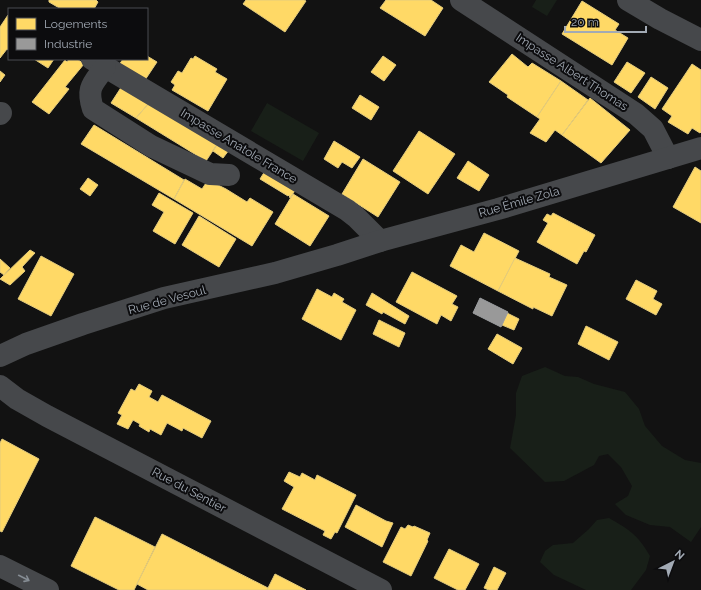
<svg xmlns="http://www.w3.org/2000/svg" width="701" height="590" font-family="Raleway,sans-serif">
  <style>
    .green { fill: #181f18 }
    .homes { fill: #ffd966; stroke: #e3cb7d }
    .industry { fill: #999; stroke: #9c9ea1 }
    .lines { fill: none; stroke-linecap: round; stroke-linejoin: round }
    .minor { stroke: #46484b; stroke-width: 22 }
    .oneway { stroke: #868d94 }
    .labels { text-anchor: middle; stroke-width: 4; stroke-linejoin: round; paint-order: stroke }
    .street-label { font-size: 12px; fill: #a2aab4; stroke: #0c0c0e }
  </style>
  <rect width="100%" height="100%" fill="#121212"/>
  <g class="green">
    <path d="M536 0H557L547 16 532 7Z"/>
    <path d="M267 103 319 133 303 161 251 131Z"/>
    <path d="M545 367 565 376 578 377 594 384 625 392 639 409 645 426 662 446 685 460 701 463V527L691 542 670 527 650 525 626 515 615 504 628 496 632 486 621 467 608 454 599 456 594 465 564 481 545 482 510 448 516 415V393L522 376Z"/>
    <path d="M609 518C630 530 638 535 650 556L646 570 631 590H586L554 575 540 562 545 551 553 545 573 543 589 529 597 520Z"/>
  </g>
  <g class="homes">
    <path d="M49 0H96L98 2 94 9 90 8V9H61L49 2Z"/>
    <path d="M246 0H304L306 1 285 32 243 4Z"/>
    <path d="M386 0H431L443 8 425 36 380 8Z"/>
    <path d="M582 1 619 24 615 30 628 38 612 65 562 34Z"/>
    <path d="M8 15 9 16V50L7 49 0 58V27Z"/>
    <path d="M512 54 528 67 532 63 561 81 537 117 507 97 508 95 489 82Z"/>
    <path d="M147 56 157 62 145 80 119 65 123 59H147Z"/>
    <path d="M195 56 217 69 215 72 227 79 208 111 172 90 175 85 171 82 178 71 182 73 191 58 193 59Z"/>
    <path d="M383 56 396 65 384 81 371 72Z"/>
    <path d="M34 59H54L48 68Z"/>
    <path d="M69 59H77L84 64 65 87 69 89 49 114 32 102 65 60 67 62Z"/>
    <path d="M627 62 645 73 631 93 614 82Z"/>
    <path d="M692 64 701 70V132L700 133 692 128 688 134 668 122 672 116 662 109Z"/>
    <path d="M0 71 5 75 0 82Z"/>
    <path d="M651 77 668 88 655 109 638 97Z"/>
    <path d="M561 81 588 100 562 135 555 130 546 142 530 133 540 119 537 117Z"/>
    <path d="M122 86 150 102 136 118 111 103Z"/>
    <path d="M360 95 379 107 371 120 352 108Z"/>
    <path d="M590 98 630 130 601 163 562 135Z"/>
    <path d="M150 102 218 143 206 161 136 118Z"/>
    <path d="M94 125 184 180 174 199 81 144Z"/>
    <path d="M419 131 455 154 428 194 393 171Z"/>
    <path d="M334 141 360 157 352 168 342 162 338 168 324 159Z"/>
    <path d="M218 143 229 150 223 158 213 151Z"/>
    <path d="M363 159 400 182 378 217 342 194Z"/>
    <path d="M468 161 489 175 479 191 457 178Z"/>
    <path d="M695 167 701 171V223L673 207Z"/>
    <path d="M265 171 296 189 290 198 289 195 288 196 260 179Z"/>
    <path d="M88 178 98 185 90 196 80 189Z"/>
    <path d="M185 179 202 189 208 180 226 189 247 202 250 198 273 212 252 246 174 199Z"/>
    <path d="M159 193 193 213 175 244 153 231 164 212 152 205Z"/>
    <path d="M293 194 329 216 310 246 275 224Z"/>
    <path d="M553 213 595 235 586 252 584 251 577 264 537 242 548 223 543 220 547 214 551 216Z"/>
    <path d="M199 216 236 239 219 267 182 245Z"/>
    <path d="M484 233 519 251 498 291 450 266 461 245 474 252Z"/>
    <path d="M30 250 35 253 22 267 25 271 10 285 0 279Z"/>
    <path d="M41 256 74 274 51 316 18 299Z"/>
    <path d="M515 258 550 274 549 277 567 285 552 316 533 307V309L498 291Z"/>
    <path d="M0 259 10 268 4 275 0 272Z"/>
    <path d="M412 272 457 296 452 304 458 307 451 321 441 315 437 324 396 302Z"/>
    <path d="M636 280 657 291 653 299 662 304 656 315 626 299Z"/>
    <path d="M317 289 332 297 334 293 344 299 342 302 356 310 341 340 302 319Z"/>
    <path d="M372 293 409 316 405 324 383 312 382 314 366 305Z"/>
    <path d="M507 313 519 319 514 330 502 325Z"/>
    <path d="M379 320 405 333 399 347 373 334Z"/>
    <path d="M586 326 618 342 609 360 578 344Z"/>
    <path d="M497 334 522 348 513 364 488 349Z"/>
    <path d="M139 384 152 391 149 397 158 402 162 395 211 421 202 438 183 428 182 431 167 423 161 435 150 429 149 432 139 426 140 424 133 420 128 429 117 424 122 415 118 413 131 389 135 391Z"/>
    <path d="M2 439 39 459 2 532 0 531V443Z"/>
    <path d="M289 472 300 477 302 473 315 480 317 475 356 495 337 533 335 532 331 539 323 535 325 531 282 509 294 487 284 481Z"/>
    <path d="M356 505 386 521 393 523 382 547 345 527Z"/>
    <path d="M95 517 155 547 134 590H119L71 566Z"/>
    <path d="M408 525 413 527 414 526 430 533 427 540 428 541 411 576 383 562 401 527 405 529Z"/>
    <path d="M162 534 268 588 267 590H148L137 584Z"/>
    <path d="M449 549 479 564 465 590H458L434 578Z"/>
    <path d="M494 567 506 573 497 590H489L484 588Z"/>
    <path d="M275 574 306 590H267Z"/>
  </g>
  <path class="industry" d="M480 298 508 312 501 327 473 313Z"/>
  <g class="lines">
    <g class="minor">
      <path d="M461 0 636 114 653 129 668 158"/>
      <path d="M628 0 660 19 701 40"/>
      <path d="M92 59 347 210 356 217 380 241"/>
      <path d="M105 67C93 84 86 87 93 109L151 146 210 174 229 175"/>
      <path d="M0 114 1 113"/>
      <path d="M0 356 26 344 83 324 164 298 275 273 337 255 380 241 498 209 701 148"/>
      <path d="M0 386 17 399 47 416 381 590"/>
      <path d="M0 566 48 590"/>
    </g>
  </g>
  <defs><path id="oneway-shaft" d="M-6 0H5M1.5-3L5.5 0L1.5 3" fill="none" stroke-width="1.6" stroke-linecap="round" stroke-linejoin="round"/></defs>
  <use class="oneway" href="#oneway-shaft" transform="translate(24 578) rotate(27)"/>
  <g class="labels">
    <g class="street-label">
      <text transform="translate(572 72) rotate(33)" y="4">Impasse Albert Thomas</text>
      <text transform="translate(239 146) rotate(31)" y="4">Impasse Anatole France</text>
      <text transform="translate(519 202) rotate(-16)" y="4">Rue Émile Zola</text>
      <text transform="translate(167 300) rotate(-15)" y="4">Rue de Vesoul</text>
      <text transform="translate(189 490) rotate(28)" y="4">Rue du Sentier</text>
    </g>
  </g>
  <rect x="8" y="8" width="140" height="52" fill="#0c0c0e" stroke="#484b50"/>
  <rect x="16" y="18" width="20" height="12" fill="#ffd966" stroke="#484b50"/>
  <text x="44" y="28" font-size="12" fill="#a2aab4">Logements</text>
  <rect x="16" y="38" width="20" height="12" fill="#999999" stroke="#484b50"/>
  <text x="44" y="48" font-size="12" fill="#a2aab4">Industrie</text>
  <g transform="translate(673 562) rotate(42)" stroke="#0c0c0e" stroke-width="3" paint-order="stroke">
  <path d="M0-3L7 15L0 10L-7 15Z" fill="#a2aab4"/>
  <text y="-6" font-size="11" font-weight="bold" text-anchor="middle" fill="#a2aab4">N</text>
  </g>
  <path d="M565 26v6h81v-6" fill="none" stroke="#a2aab4" stroke-width="2"/>
  <text x="571" y="26" font-size="12" fill="#a2aab4" stroke="#0c0c0e" stroke-width="3" paint-order="stroke">20 m</text>
</svg>
